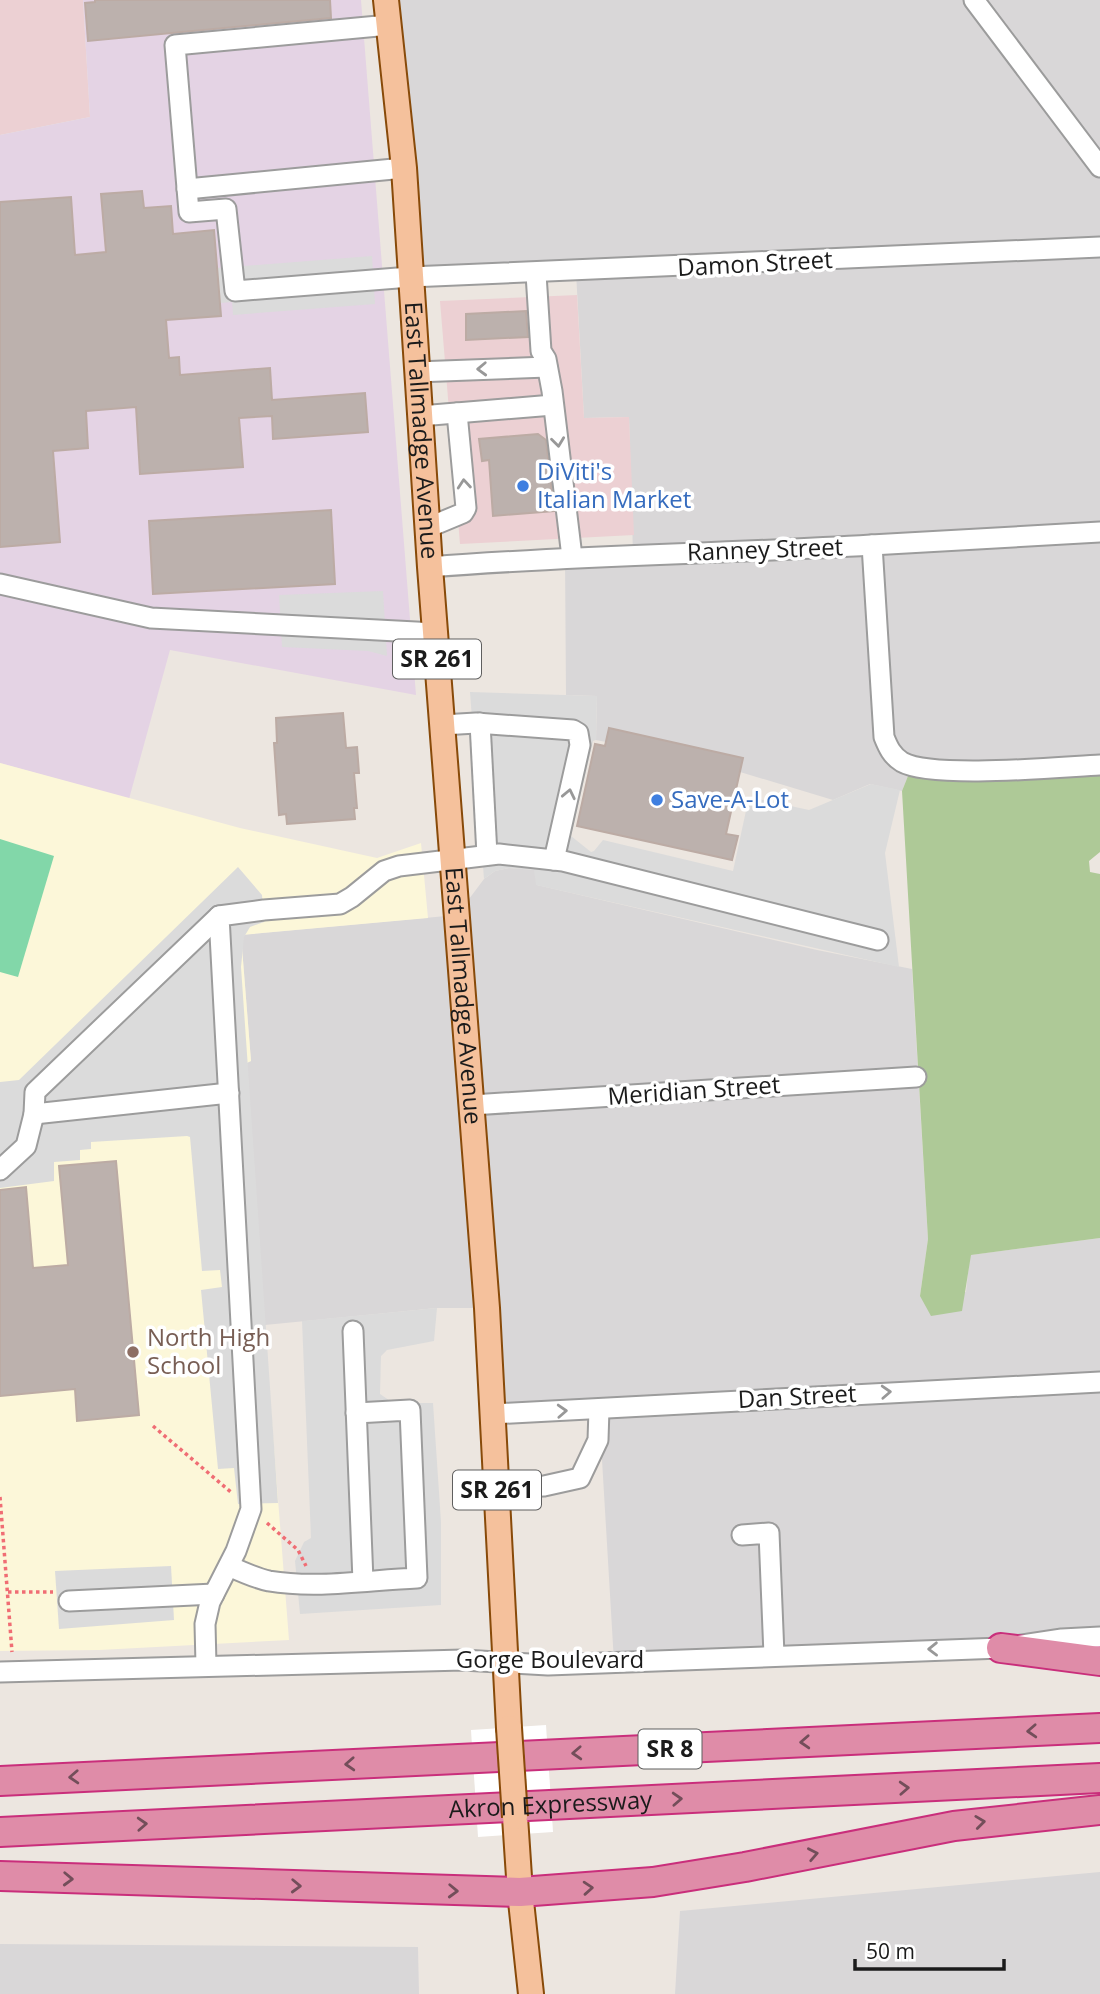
<svg xmlns="http://www.w3.org/2000/svg" width="1100" height="1994" font-family="'Open Sans',sans-serif">
  <style>
    .residential { fill: #d9d7d8 }
    .commercial { fill: #ecd0d3 }
    .industrial { fill: #e4d3e4 }
    .education { fill: #fcf7d9 }
    .forest { fill: #aec997 }
    .pitch { fill: #82d7a9 }
    .parking { fill: #dbdbdb }
    .pier { fill: #fff }
    .building { fill: #bcb1ad; stroke: #bcaba4; stroke-width: 2 }
    .lines { fill: none; stroke-linecap: round; stroke-linejoin: round }
    .minor-casing { stroke: #9c9c9c; stroke-width: 23 }
    .major-casing { stroke: #884a09; stroke-width: 28 }
    .highway-casing { stroke: #c92e7b; stroke-width: 32 }
    .path { stroke: #f06d74; stroke-width: 3.5; stroke-dasharray: 3.5 3.5; stroke-linecap: butt }
    .minor { stroke: #fff; stroke-width: 19 }
    .major { stroke: #f5c19c; stroke-width: 24 }
    .highway { stroke: #df8ca8; stroke-width: 28 }
    .major-bridge-casing { stroke: #884a09; stroke-width: 28; stroke-linecap: butt }
    .major-bridge { stroke: #f5c19c; stroke-width: 24 }
    .oneway { stroke: #989898 }
    .oneway2 { stroke: #734e5a }
    .shop-dot { fill: #3f7fe0; stroke: #fff; stroke-width: 2.5 }
    .education-dot { fill: #8d6e63; stroke: #fff; stroke-width: 2.5 }
    .labels { text-anchor: middle; stroke-width: 7; stroke-linejoin: round; paint-order: stroke }
    .shield { fill: #fff; stroke: #5f5f5f; stroke-width: 2 }
    .shield-label { font-size: 23px; font-weight: bold; fill: #1b1b1b }
    .street-label { font-size: 24px; fill: #1b1b1b; stroke: #fff }
    .shop-label { font-size: 24px; fill: #366cbe; stroke: #fff; text-anchor: start }
    .education-label { font-size: 24px; fill: #785e54; stroke: #fff; text-anchor: start }
  </style>
  <rect width="100%" height="100%" fill="#ece6e0"/>
  <g class="residential">
    <path d="M386 0H1100V765L910 771 902 791 870 784 833 800 740 772 609 728 606 742 596 740 597 696 566 695 565 557 633 554 629 417 584 418 576 272 410 277Z"/>
    <path d="M509 868 535 870 537 885 817 950 912 969 928 1239 920 1296 966 1292 970 1255 1100 1238V1637L614 1662 599 1409 493 1414 487 1308H437L265 1325 247 1063 251 1061 241 935 457 915 484 879 495 871Z"/>
    <path d="M1100 1872V1994H675L680 1911Z"/>
    <path d="M0 1944 418 1947 419 1994H0Z"/>
  </g>
  <g class="commercial">
    <path d="M0 0H83L90 117 0 135Z"/>
    <path d="M577 295 584 418 629 417 634 535 460 544 440 301Z"/>
  </g>
  <path class="industrial" d="M83 0H361L416 695 170 650 129 799 0 763V135L90 117Z"/>
  <path class="education" d="M0 763 240 828 377 858 421 843 428 918 241 935 251 1061 244 1064 289 1640 99 1650 0 1651Z"/>
  <path class="forest" d="M910 771H1100V852L1089 861 1090 872 1100 874V1238L971 1255 962 1311 931 1316 920 1296 928 1239 902 791Z"/>
  <path class="pitch" d="M0 839 54 856 18 977 0 972Z"/>
  <g class="parking">
    <path d="M372 256 375 304 233 315 232 302 220 303 217 268Z"/>
    <path d="M383 591 387 656 368 651 282 647 279 595Z"/>
    <path d="M470 692 597 696 596 740 593 741 571 836 591 852 594 851 603 840 733 871 749 797 809 810 871 784 900 790 885 853 899 967 536 885 534 870 509 868 495 871 484 879Z"/>
    <path d="M238 867 262 895 264 922 250 927 244 937 241 967 278 1503 238 1504 234 1468 218 1469 201 1290 222 1287 220 1270 202 1271 190 1137 187 1136 91 1142V1149L80 1150V1160L54 1162V1181L0 1188V1082L19 1080Z"/>
    <path d="M437 1308 434 1341 387 1350 381 1356 380 1394 393 1403H433L441 1522V1605L300 1614 295 1561 304 1542 311 1538 302 1321Z"/>
    <path d="M171 1566 174 1620 59 1629 55 1571Z"/>
  </g>
  <path class="pier" d="M546 1725 553 1832 478 1837 471 1730Z"/>
  <g class="building">
    <path d="M95 0H330L331 18 88 41 85 3 95 2Z"/>
    <path d="M142 191 144 208 171 206 173 234 214 230 221 316 166 320 169 358 179 357 180 375 270 368 272 400 365 393 368 432 273 439 272 416 239 418 243 467 140 474 136 407 86 411 88 448 53 451 60 542 0 547V202L71 197 75 255 106 252 101 194Z"/>
    <path d="M526 311 528 337 466 340V314Z"/>
    <path d="M538 434 546 440 554 511 493 516 489 460 482 461 479 439Z"/>
    <path d="M331 510 335 584 153 594 149 521Z"/>
    <path d="M343 713 346 748 357 747 359 773H354L357 808H354L355 819 287 824 286 814 279 815 274 743H277L276 718Z"/>
    <path d="M609 728 743 758 726 834 738 836 732 860 577 826 595 744 605 746Z"/>
    <path d="M116 1161 139 1415 77 1421 75 1389 0 1396V1190L26 1187 33 1268 68 1265 59 1166Z"/>
  </g>
  <g class="lines">
    <defs>
      <g id="minor">
        <path d="M974 0 1100 167"/>
        <path d="M389 25 175 45 189 212 226 209 235 291 410 277 1100 247"/>
        <path d="M187 189 404 168"/>
        <path d="M536 274 541 351 546 359 552 391 572 557"/>
        <path d="M416 372 547 367"/>
        <path d="M420 416 553 405"/>
        <path d="M427 528 463 513 466 508 457 413"/>
        <path d="M872 545 884 737C888 747 892 756 902 762 932 779 1060 767 1100 765"/>
        <path d="M430 567C577 555 724 554 871 545 948 541 1024 536 1100 532"/>
        <path d="M0 584 151 618 435 633"/>
        <path d="M480 723 487 855"/>
        <path d="M442 725 476 723 573 730 578 733 580 745 554 860"/>
        <path d="M219 916 35 1092 34 1114 229 1093"/>
        <path d="M472 1105 916 1077"/>
        <path d="M0 1170 26 1146 34 1114"/>
        <path d="M353 1331 363 1581"/>
        <path d="M493 1414 1100 1382"/>
        <path d="M497 1488 544 1486 580 1478 598 1440 599 1409"/>
        <path d="M742 1535 769 1533 774 1655"/>
        <path d="M229 1566C242 1572 255 1578 269 1581 317 1589 369 1580 417 1578L410 1410 356 1413"/>
        <path d="M69 1601 214 1594"/>
        <path d="M206 1665 205 1624 210 1602 236 1551 251 1509 219 916 264 910 340 904 352 897 384 871 399 866 499 854 563 861 878 940"/>
        <path d="M0 1672 463 1660 548 1665 1001 1648 1062 1639 1100 1637"/>
      </g>
      <g id="major">
        <path id="s1" d="M386 0 404 168 430 567 487 1308 509 1728"/>
        <path d="M515 1817 520 1892 531 1994"/>
      </g>
      <g id="highway">
        <path d="M1001 1648 1100 1661"/>
        <path d="M0 1781 1100 1728"/>
        <path id="s2" d="M0 1832 1100 1778"/>
        <path d="M0 1876 520 1892 653 1882 745 1867 954 1826 1100 1810"/>
      </g>
    </defs>
    <use href="#minor" class="minor-casing"/>
    <use href="#major" class="major-casing"/>
    <use href="#highway" class="highway-casing"/>
    <g class="path">
      <path d="M153 1426 232 1493"/>
      <path d="M0 1497 12 1652"/>
      <path d="M267 1523 298 1550 306 1566"/>
      <path d="M8 1592H53"/>
    </g>
    <use href="#minor" class="minor"/>
    <use href="#major" class="major"/>
    <use href="#highway" class="highway"/>
    <defs>
      <path id="major-bridge" d="M509 1728 515 1817"/>
    </defs>
    <use href="#major-bridge" class="major-bridge-casing"/>
    <use href="#major-bridge" class="major-bridge"/>
  </g>
  <defs><path id="oneway-chevron" d="M-2-3.5L2.5 0L-2 3.5" fill="none" stroke-width="1.6" stroke-linecap="round" stroke-linejoin="round" transform="scale(1.75)"/></defs>
  <g class="oneway">
    <use href="#oneway-chevron" transform="translate(482 369) rotate(178)"/>
    <use href="#oneway-chevron" transform="translate(558 442) rotate(83)"/>
    <use href="#oneway-chevron" transform="translate(464 484) rotate(-95)"/>
    <use href="#oneway-chevron" transform="translate(569 794) rotate(-78)"/>
    <use href="#oneway-chevron" transform="translate(886 1392) rotate(-3)"/>
    <use href="#oneway-chevron" transform="translate(562 1411) rotate(-3)"/>
    <use href="#oneway-chevron" transform="translate(933 1649) rotate(179)"/>
  </g>
  <g class="oneway2">
    <use href="#oneway-chevron" transform="translate(1032 1731) rotate(177)"/>
    <use href="#oneway-chevron" transform="translate(805 1742) rotate(177)"/>
    <use href="#oneway-chevron" transform="translate(577 1753) rotate(177)"/>
    <use href="#oneway-chevron" transform="translate(350 1764) rotate(177)"/>
    <use href="#oneway-chevron" transform="translate(74 1777) rotate(177)"/>
    <use href="#oneway-chevron" transform="translate(904 1788) rotate(-3)"/>
    <use href="#oneway-chevron" transform="translate(677 1799) rotate(-3)"/>
    <use href="#oneway-chevron" transform="translate(980 1822) rotate(-7)"/>
    <use href="#oneway-chevron" transform="translate(142 1824) rotate(-3)"/>
    <use href="#oneway-chevron" transform="translate(813 1854) rotate(-11)"/>
    <use href="#oneway-chevron" transform="translate(68 1879) rotate(2)"/>
    <use href="#oneway-chevron" transform="translate(296 1886) rotate(2)"/>
    <use href="#oneway-chevron" transform="translate(588 1888) rotate(-4)"/>
    <use href="#oneway-chevron" transform="translate(453 1891) rotate(2)"/>
  </g>
  <g class="shop-dot">
    <circle cx="523" cy="486" r="7"/>
    <circle cx="657" cy="800" r="7"/>
  </g>
  <circle class="education-dot" cx="133" cy="1352" r="7"/>
  <g class="labels">
    <g class="shield">
      <rect x="393" y="639.5" width="88" height="39" rx="5"/>
      <rect x="453" y="1470.5" width="88" height="39" rx="5"/>
      <rect x="638.5" y="1729.5" width="63" height="39" rx="5"/>
    </g>
    <g class="shield-label">
      <text x="437" y="667">SR 261</text>
      <text x="497" y="1498">SR 261</text>
      <text x="670" y="1757">SR 8</text>
    </g>
    <g class="street-label">
      <text transform="translate(755 264) rotate(-3)" y="8">Damon Street</text>
      <text dy="8" stroke="none"><textPath href="#s1" startOffset="432">East Tallmadge Avenue</textPath></text>
      <text transform="translate(765 550) rotate(-2)" y="8">Ranney Street</text>
      <text dy="8" stroke="none"><textPath href="#s1" startOffset="999">East Tallmadge Avenue</textPath></text>
      <text transform="translate(694 1091) rotate(-4)" y="8">Meridian Street</text>
      <text transform="translate(797 1397) rotate(-3)" y="8">Dan Street</text>
      <text x="550" y="1668">Gorge Boulevard</text>
      <text dy="8" stroke="none"><textPath href="#s2" startOffset="551">Akron Expressway</textPath></text>
    </g>
    <g class="shop-label">
      <text x="537" y="480">DiViti's<tspan x="537" dy="28">Italian Market</tspan></text>
      <text x="671" y="808">Save-A-Lot</text>
    </g>
    <g class="education-label">
      <text x="147" y="1346">North High<tspan x="147" dy="28">School</tspan></text>
    </g>
  </g>
  <path d="M855 1959v10h149v-10" fill="none" stroke="#1b1b1b" stroke-width="3.5"/>
  <text x="866" y="1959" font-size="21" fill="#1b1b1b" stroke="#ffffff" stroke-width="5" paint-order="stroke">50 m</text>
</svg>
